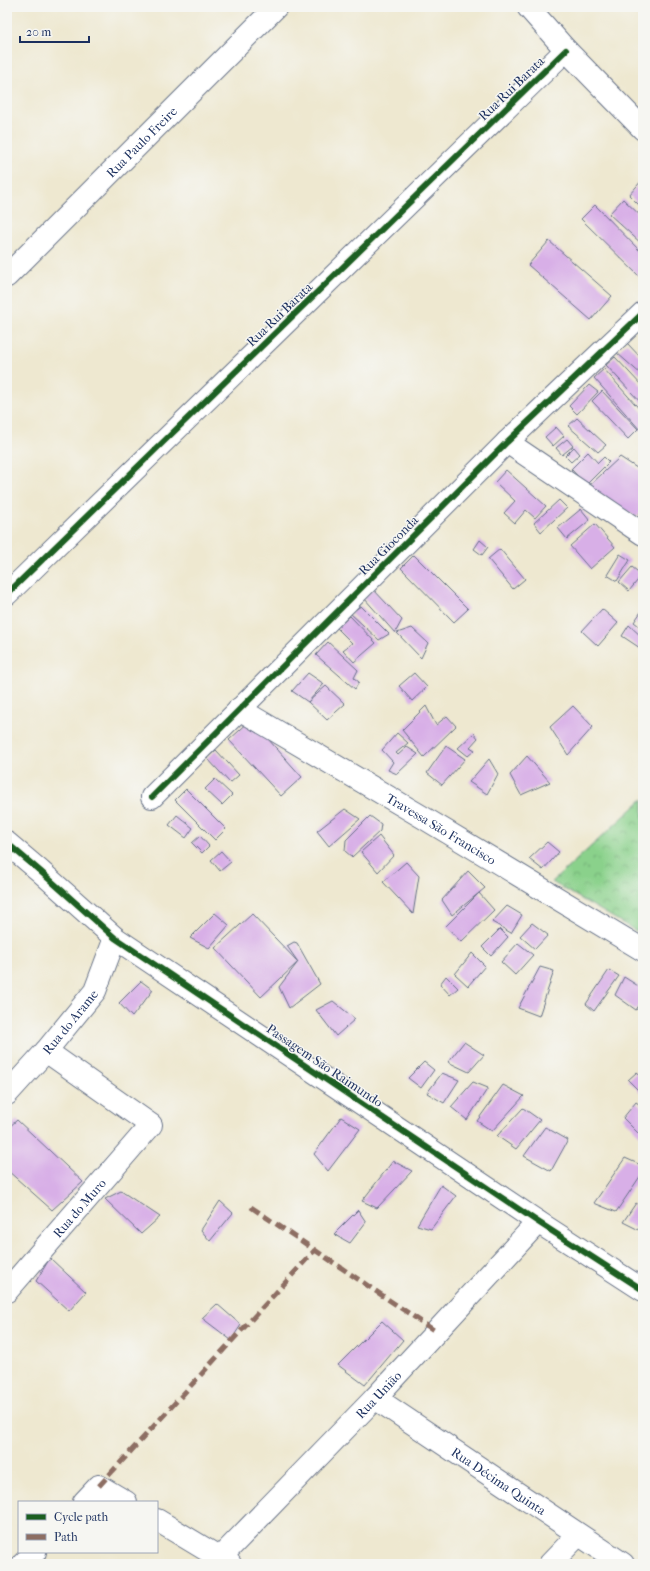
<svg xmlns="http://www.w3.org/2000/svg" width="650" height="1571" font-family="'IM FELL French Canon',serif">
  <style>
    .park { fill: url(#park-crowns); stroke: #528074 }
    .building { fill: #d8afe7 }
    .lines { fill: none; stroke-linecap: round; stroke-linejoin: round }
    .minor-casing { stroke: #657086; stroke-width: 24 }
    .minor { stroke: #fff; stroke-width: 22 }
    .quiet { stroke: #8d6e63; stroke-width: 5; stroke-dasharray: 10 5; stroke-linecap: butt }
    .cycleway-casing { stroke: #f6f6f2; stroke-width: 8 }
    .cycleway { stroke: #1b5e20; stroke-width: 6 }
    .labels { text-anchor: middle; stroke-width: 3; stroke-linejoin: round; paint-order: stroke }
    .street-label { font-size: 13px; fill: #1b2f5e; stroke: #f6f6f2 }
  </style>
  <defs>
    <pattern id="park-crowns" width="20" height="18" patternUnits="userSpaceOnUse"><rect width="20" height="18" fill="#8ad18b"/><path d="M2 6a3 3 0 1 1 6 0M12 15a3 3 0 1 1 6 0" fill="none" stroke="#70aa75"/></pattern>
  </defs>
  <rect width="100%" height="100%" fill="#f6f6f2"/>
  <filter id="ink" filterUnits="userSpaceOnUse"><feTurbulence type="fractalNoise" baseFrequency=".025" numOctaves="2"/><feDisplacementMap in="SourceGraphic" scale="8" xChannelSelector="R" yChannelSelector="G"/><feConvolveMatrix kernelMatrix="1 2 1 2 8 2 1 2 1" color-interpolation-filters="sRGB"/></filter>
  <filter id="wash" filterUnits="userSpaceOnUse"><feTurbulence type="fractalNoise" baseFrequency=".012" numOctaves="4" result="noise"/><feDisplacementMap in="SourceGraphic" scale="16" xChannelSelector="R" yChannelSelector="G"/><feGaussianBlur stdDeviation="0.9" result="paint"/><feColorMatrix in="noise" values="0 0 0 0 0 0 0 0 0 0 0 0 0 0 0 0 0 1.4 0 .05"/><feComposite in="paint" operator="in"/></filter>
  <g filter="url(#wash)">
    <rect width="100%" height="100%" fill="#eee8d0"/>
    <path class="park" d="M643 799V935L552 882Z"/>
    <g id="blocks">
      <g class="building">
        <path d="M643 179V200L639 205 629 195Z"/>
        <path d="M623 199 643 218V245L609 214Z"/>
        <path d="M595 205 643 254V280L581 219Z"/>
        <path d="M549 241 612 296 591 320 528 265Z"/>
        <path d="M627 343 643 360V376L617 353Z"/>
        <path d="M615 357 643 387V405L606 365Z"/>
        <path d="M604 369 643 413V429L641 431 594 378Z"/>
        <path d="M589 385 598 392 577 414 569 406Z"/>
        <path d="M602 391 638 429 628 439 592 401Z"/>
        <path d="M577 418 606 445 598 452 568 426Z"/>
        <path d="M556 427 564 436 553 446 545 437Z"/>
        <path d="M567 439 573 446 562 455 556 448Z"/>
        <path d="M574 447 580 454 571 462 565 456Z"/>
        <path d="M588 452 598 463 604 457 609 462 586 485 571 469Z"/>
        <path d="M620 457 643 472V510L636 517 588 487Z"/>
        <path d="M506 470 546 506 535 518 526 510 515 523 504 513 515 501 495 482Z"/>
        <path d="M559 500 567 508 541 532 534 523Z"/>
        <path d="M581 509 590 520 567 539 558 528Z"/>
        <path d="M595 524 615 547 590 569 570 546Z"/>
        <path d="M480 540 488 547 482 555 474 549Z"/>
        <path d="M500 549 525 579 513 589 488 559Z"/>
        <path d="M620 554 630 560 617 581 607 575Z"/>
        <path d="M414 555 468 609 454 622 401 568Z"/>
        <path d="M632 567 642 575 629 591 619 582Z"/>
        <path d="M373 589 402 620 395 633 364 598Z"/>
        <path d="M361 606 389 634 379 640 350 613Z"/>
        <path d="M602 609 618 623 598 646 582 631Z"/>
        <path d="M643 609V629L634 622Z"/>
        <path d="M350 616 376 643 354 662 343 650 352 643 337 628Z"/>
        <path d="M629 625 643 638V650L622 636Z"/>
        <path d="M412 628 428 643 421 658 397 633Z"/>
        <path d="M328 642 358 670 354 678 359 682 355 689 316 655Z"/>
        <path d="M308 673 324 684 308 702 292 691Z"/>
        <path d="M414 673 427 687 412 701 399 686Z"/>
        <path d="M326 686 345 704 327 720 308 702Z"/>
        <path d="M426 706 436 725 447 716 456 726 424 757 402 730Z"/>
        <path d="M573 706 593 727 568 755 550 727Z"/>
        <path d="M251 720 302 777 281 796 229 740Z"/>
        <path d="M397 733 408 743 396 753 398 755 407 747 418 754 397 774 388 770 393 762 382 750Z"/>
        <path d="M474 733 478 738 470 747 475 750 468 756 458 748Z"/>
        <path d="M446 746 465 759 442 785 427 773Z"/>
        <path d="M216 750 239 775 230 783 207 758Z"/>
        <path d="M527 756 550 782 521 795 510 775Z"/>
        <path d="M489 759 498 774 487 794 469 782Z"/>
        <path d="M215 779 232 795 222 805 205 789Z"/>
        <path d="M186 789 226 829 215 840 175 800Z"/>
        <path d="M345 809 360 819 329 846 317 831Z"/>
        <path d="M177 815 193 828 186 838 169 825Z"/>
        <path d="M370 816 381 824 380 831 352 857 345 851 346 840Z"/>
        <path d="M200 836 209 846 202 853 192 843Z"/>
        <path d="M379 836 394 855 378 872 361 852Z"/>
        <path d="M547 842 559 852 543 870 529 859Z"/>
        <path d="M221 851 231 862 220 871 211 860Z"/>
        <path d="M406 862 419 876 413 914 383 882Z"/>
        <path d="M468 871 485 888 452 915 442 900Z"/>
        <path d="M479 893 494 910 461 942 446 926Z"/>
        <path d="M507 906 522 915 511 933 492 922Z"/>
        <path d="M215 913 229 925 209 948 190 938Z"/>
        <path d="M252 914 298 962 261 997 215 948Z"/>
        <path d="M532 923 548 935 535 949 520 936Z"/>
        <path d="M500 929 508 937 491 956 482 947Z"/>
        <path d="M294 942 297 943 320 984 289 1008 279 987 298 962 287 946Z"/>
        <path d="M518 943 533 955 515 975 501 962Z"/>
        <path d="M472 953 485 966 468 986 455 974Z"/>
        <path d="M540 967 554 971 539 1016 518 1008Z"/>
        <path d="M609 970 619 976 594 1011 586 1004Z"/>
        <path d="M446 976 458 988 450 995 440 984Z"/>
        <path d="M624 977 643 989V1000L636 1010 615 995Z"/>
        <path d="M141 981 153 990 132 1017 119 1003Z"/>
        <path d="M333 1001 355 1019 336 1036 316 1010Z"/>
        <path d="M464 1042 484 1055 469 1072 448 1062Z"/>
        <path d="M424 1062 434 1070 421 1088 408 1078Z"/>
        <path d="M637 1072 643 1077V1090L640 1092 628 1080Z"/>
        <path d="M442 1073 459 1080 444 1103 427 1093Z"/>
        <path d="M473 1082 488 1088 467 1120 451 1107Z"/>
        <path d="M503 1085 524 1096 492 1131 477 1121Z"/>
        <path d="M636 1102 643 1107V1133L641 1136 623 1118Z"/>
        <path d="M523 1108 540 1120 516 1149 497 1136Z"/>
        <path d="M341 1117 360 1129 328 1171 314 1154Z"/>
        <path d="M17 1120 83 1182 52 1210 7 1170V1129Z"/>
        <path d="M545 1127 568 1140 551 1171 524 1156Z"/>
        <path d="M625 1158 643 1166V1172L616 1212 594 1203Z"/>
        <path d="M393 1161 412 1171 377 1208 362 1201Z"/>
        <path d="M441 1185 456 1196 431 1229 417 1225Z"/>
        <path d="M121 1191 160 1217 141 1234 105 1199Z"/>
        <path d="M220 1201 233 1213 210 1241 201 1230Z"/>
        <path d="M636 1203 643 1208V1232L623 1222Z"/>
        <path d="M358 1210 366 1222 350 1243 334 1234Z"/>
        <path d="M50 1258 86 1292 69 1311 36 1281Z"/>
        <path d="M217 1304 241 1325 231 1340 202 1318Z"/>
        <path d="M382 1321 403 1340 365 1385 338 1365Z"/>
      </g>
    </g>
  </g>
  <g filter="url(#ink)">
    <use href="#blocks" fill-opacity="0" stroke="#657086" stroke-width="1"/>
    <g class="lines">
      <defs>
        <g id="minor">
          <path d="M528 7 566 50 643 129"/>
          <path id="s1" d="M7 276 276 7"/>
          <path d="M507 442 643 534"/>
          <path d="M7 594 566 50"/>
          <path id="s2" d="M239 709 424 818 643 950"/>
          <path d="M152 797 507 442 643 313"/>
          <path d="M7 843 40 871 115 938 538 1222 643 1290"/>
          <path id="s3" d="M7 1094 46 1051 95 991 115 938"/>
          <path id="s4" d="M7 1291 151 1125 46 1051"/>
          <path id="s5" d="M375 1398 623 1564"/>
          <path d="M84 1502 99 1486 126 1502"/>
          <path d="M157 1520 230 1564"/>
          <path d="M23 1564 35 1552"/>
          <path id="s6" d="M214 1564 375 1398 538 1222"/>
          <path d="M550 1564 578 1535"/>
        </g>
      </defs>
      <use href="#minor" class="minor-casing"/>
      <use href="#minor" class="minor"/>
      <g class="quiet">
        <path d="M251 1207 435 1331"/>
        <path d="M99 1486 315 1250"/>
      </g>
      <defs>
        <g id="cycleway">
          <path d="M7 594 566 50"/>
          <path d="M152 797 507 442 643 313"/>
          <path d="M7 843 40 871 115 938 538 1222 643 1290"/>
        </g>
      </defs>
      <use href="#cycleway" class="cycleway-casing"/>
      <use href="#cycleway" class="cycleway"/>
    </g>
  </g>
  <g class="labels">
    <g class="street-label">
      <text transform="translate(511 88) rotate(-44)" y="5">Rua Rui Barata</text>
      <text dy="5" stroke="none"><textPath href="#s1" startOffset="190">Rua Paulo Freire</textPath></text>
      <text transform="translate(279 314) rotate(-44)" y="5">Rua Rui Barata</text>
      <text transform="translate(388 545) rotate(-45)" y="5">Rua Gioconda</text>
      <text dy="5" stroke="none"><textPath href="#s2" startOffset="235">Travessa São Francisco</textPath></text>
      <text dy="5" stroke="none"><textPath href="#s3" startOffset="96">Rua do Arame</textPath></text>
      <text transform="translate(325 1065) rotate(34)" y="5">Passagem São Raimundo</text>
      <text dy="5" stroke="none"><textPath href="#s4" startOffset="110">Rua do Muro</textPath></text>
      <text dy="5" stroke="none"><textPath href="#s6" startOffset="236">Rua União</textPath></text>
      <text dy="5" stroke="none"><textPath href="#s5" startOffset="149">Rua Décima Quinta</textPath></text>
    </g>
  </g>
  <rect width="650" height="1571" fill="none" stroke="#f6f6f2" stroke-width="24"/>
  <rect x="18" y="1501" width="140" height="52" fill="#f6f6f2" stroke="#9ea6b7"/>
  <rect x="26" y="1514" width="20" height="6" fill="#1b5e20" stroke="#9ea6b7"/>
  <text x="54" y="1521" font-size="12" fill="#1b2f5e">Cycle path</text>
  <rect x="26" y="1534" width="20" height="6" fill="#8d6e63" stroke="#9ea6b7"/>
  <text x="54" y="1541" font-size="12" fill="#1b2f5e">Path</text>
  <path d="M20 36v6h69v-6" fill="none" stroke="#1b2f5e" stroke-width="2"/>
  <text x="26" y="36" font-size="12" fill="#1b2f5e" stroke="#f6f6f2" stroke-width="3" paint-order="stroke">20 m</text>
</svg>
